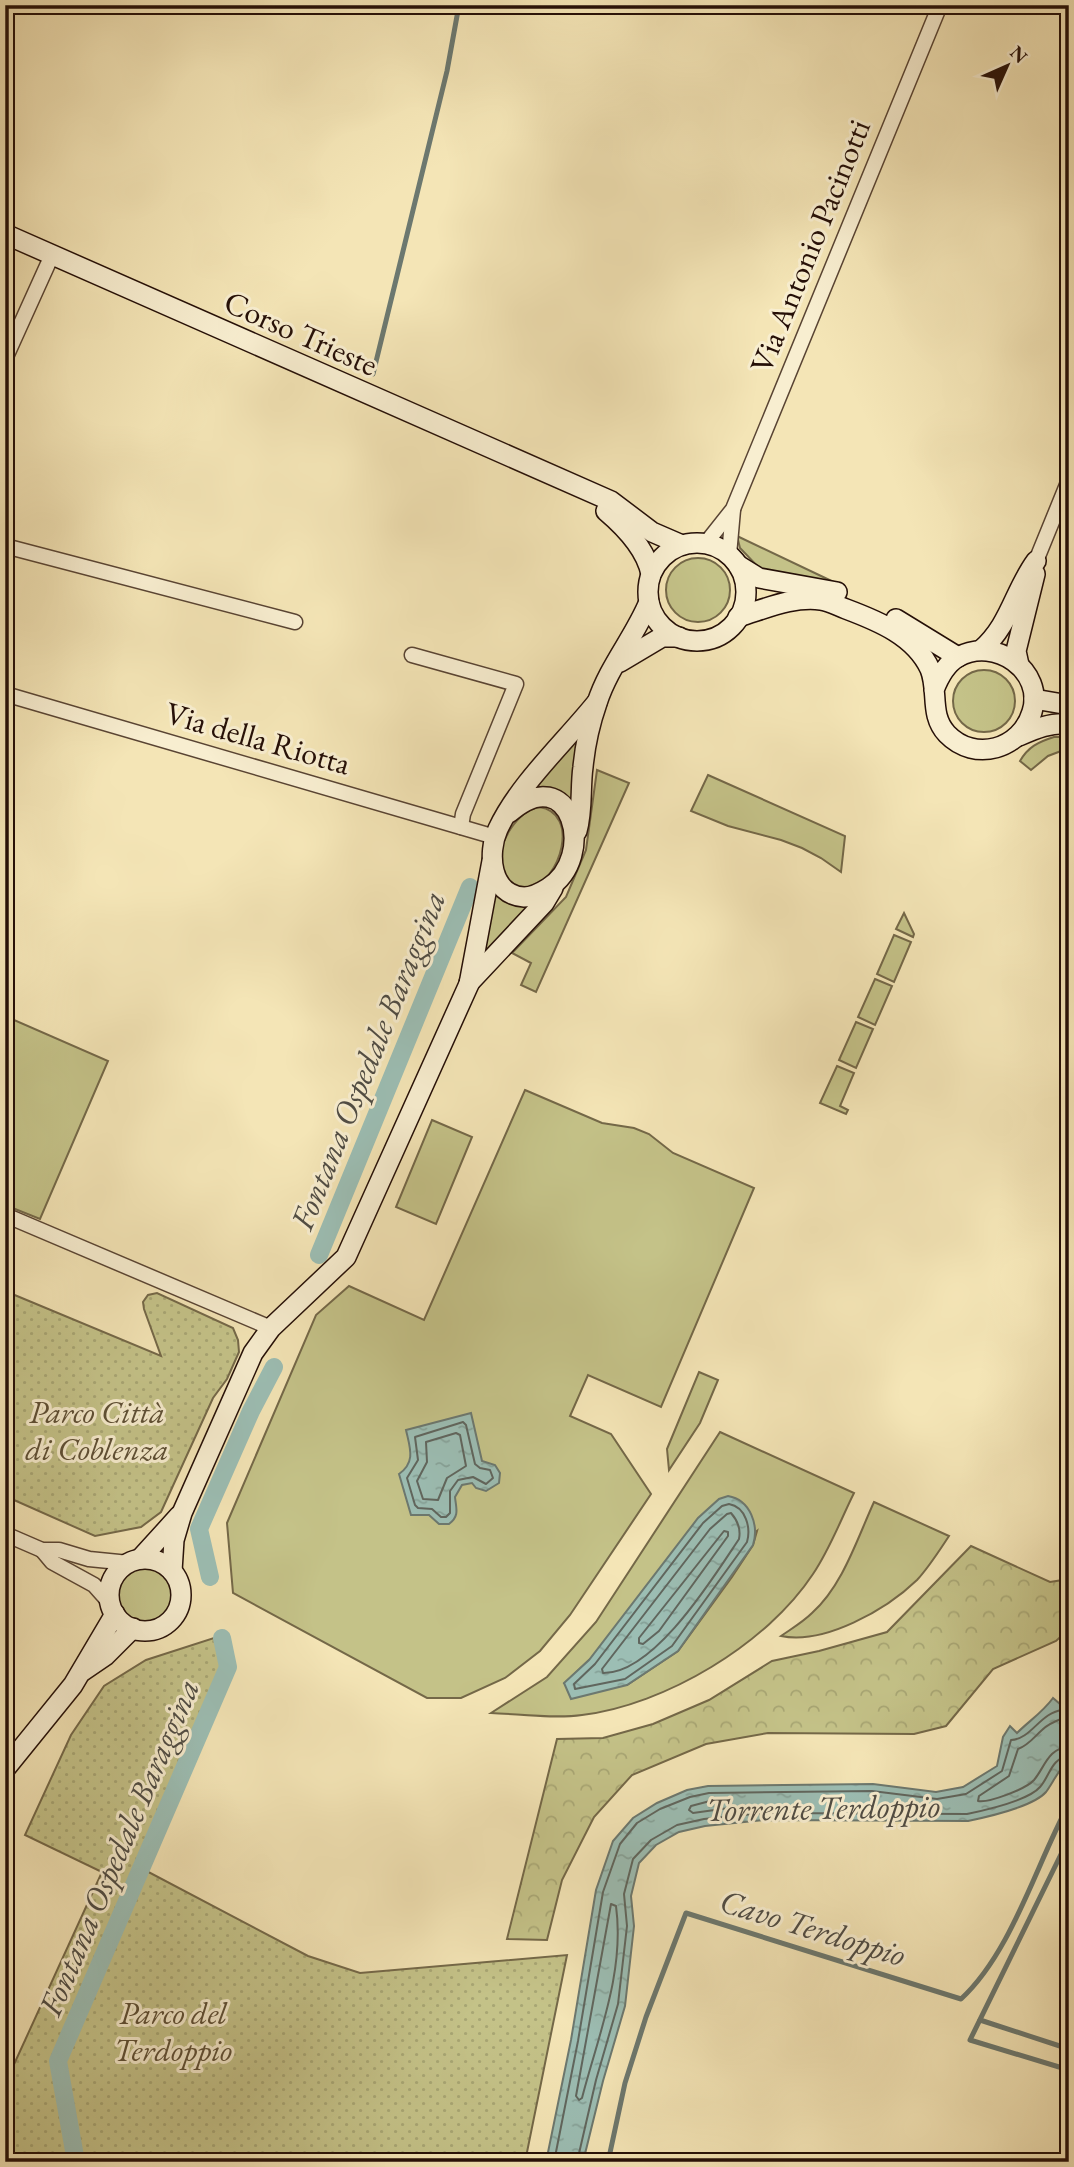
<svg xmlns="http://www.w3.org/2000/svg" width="1074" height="2167" font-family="'EB Garamond',serif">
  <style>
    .green { fill: #c4c288; stroke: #746848; stroke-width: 2; fill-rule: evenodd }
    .forest { fill: url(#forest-crowns); stroke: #746848; stroke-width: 2 }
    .park { fill: url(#park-dots); stroke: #746848; stroke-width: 2 }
    .water { fill: url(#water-ripples); stroke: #6c786f; stroke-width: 2 }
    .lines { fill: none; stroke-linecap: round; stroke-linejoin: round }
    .shore { stroke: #60665e; stroke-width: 2 }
    .stream { stroke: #6c786f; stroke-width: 5 }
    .canal { stroke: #9cbeb4; stroke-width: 18 }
    .street-casing { stroke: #594433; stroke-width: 17 }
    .secondary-casing { stroke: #250f07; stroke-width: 22 }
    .street { stroke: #f8eed0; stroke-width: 14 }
    .secondary { stroke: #f8eed0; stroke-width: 19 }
    .labels { text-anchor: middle; stroke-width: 6; stroke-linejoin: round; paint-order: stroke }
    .street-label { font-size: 32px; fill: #250f07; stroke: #f8eed0 }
    .park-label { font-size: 32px; font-style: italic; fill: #5d4e34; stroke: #f8eed0 }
    .water-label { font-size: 33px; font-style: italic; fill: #4f4c44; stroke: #f8eed0 }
  </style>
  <defs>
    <pattern id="forest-crowns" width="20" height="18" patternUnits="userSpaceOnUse" patternTransform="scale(1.75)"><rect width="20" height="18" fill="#c4c288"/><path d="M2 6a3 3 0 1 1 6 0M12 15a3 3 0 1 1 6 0" fill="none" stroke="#a8a674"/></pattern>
    <pattern id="park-dots" width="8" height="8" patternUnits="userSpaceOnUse" patternTransform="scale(1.75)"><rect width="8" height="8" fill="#c4c288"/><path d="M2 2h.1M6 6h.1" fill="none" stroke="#a8a674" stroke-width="1.8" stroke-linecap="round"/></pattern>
    <pattern id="water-ripples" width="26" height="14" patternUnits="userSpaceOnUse" patternTransform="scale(1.75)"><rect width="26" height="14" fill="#9cbeb4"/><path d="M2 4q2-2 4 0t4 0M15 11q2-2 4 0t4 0" fill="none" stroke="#86a299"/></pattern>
  </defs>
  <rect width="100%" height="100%" fill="#f4e5b6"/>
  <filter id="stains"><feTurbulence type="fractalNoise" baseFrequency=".00286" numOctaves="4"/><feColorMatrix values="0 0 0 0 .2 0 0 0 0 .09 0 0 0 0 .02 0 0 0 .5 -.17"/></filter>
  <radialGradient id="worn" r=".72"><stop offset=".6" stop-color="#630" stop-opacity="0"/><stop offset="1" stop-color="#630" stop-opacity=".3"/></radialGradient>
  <g class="green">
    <path d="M737 536 840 585 762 571 740 548Z"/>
    <circle cx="698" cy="590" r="32"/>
    <circle cx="984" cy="701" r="31"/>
    <path d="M587 722 574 813 527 792Z"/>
    <path d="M1054 737H1069V748L1048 756 1031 770 1020 761C1028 747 1038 742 1054 737Z"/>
    <path d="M597 770 629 783 536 992 521 985 531 963 512 953 566 897 586 850Z"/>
    <path d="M708 775 845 836 841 872 821 858 802 848 781 840 728 826 691 811Z"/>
    <path d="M539 807C581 813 560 881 530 888 524 890 515 886 508 884 506 878 502 870 501 863 498 841 518 811 539 807Z"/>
    <path d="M491 883 508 903 531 905 476 972Z"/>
    <path d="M904 913 914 934 913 937 896 929Z"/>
    <path d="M894 935 911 942 894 982 877 974Z"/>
    <path d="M875 979 892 986 875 1025 858 1017Z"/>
    <path d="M5 1016 108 1061 40 1219 5 1205Z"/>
    <path d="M856 1022 873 1029 856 1068 839 1060Z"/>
    <path d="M837 1066 854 1073 840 1106 848 1110 846 1114 820 1103Z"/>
    <path d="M525 1090 602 1123 634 1128 649 1134 673 1153 754 1188 661 1407 588 1375 570 1416 611 1434 651 1494 570 1615 540 1651 505 1678 461 1698H427L233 1593 227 1523 316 1315 349 1286 424 1320Z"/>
    <path d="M432 1120 472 1137 436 1224 396 1207Z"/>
    <path d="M699 1372 718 1380 700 1423 669 1470 667 1449Z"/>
    <path d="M720 1432 854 1493C841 1519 830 1549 813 1574 767 1644 665 1705 582 1715 554 1719 519 1714 491 1713L547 1677 596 1622ZM757 1531 753 1545 732 1577 678 1651 627 1685 565 1683 589 1660Z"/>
    <path d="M874 1502 949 1536C939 1551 929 1567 917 1580 886 1610 824 1645 781 1636 791 1629 803 1622 812 1613 843 1585 857 1539 874 1502Z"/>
    <circle cx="146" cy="1595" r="28"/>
  </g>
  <path class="forest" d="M971 1546 1050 1582 1069 1579V1629L1056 1641 993 1669 946 1726 914 1734 768 1733 706 1744 632 1775 594 1817 562 1880 547 1940 507 1939 557 1739 603 1738 653 1724 709 1700 772 1661 819 1651 887 1632Z"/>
  <g class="park">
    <path d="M5 1291 161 1356 144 1309 143 1302 148 1295 157 1293 233 1328 238 1340 239 1352 227 1379 213 1398 161 1512 141 1527 95 1536 5 1496Z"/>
    <path d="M217 1637 223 1680 137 1866 308 1956 360 1973 567 1955 525 2162H5V2084L102 1872 25 1835 71 1735 104 1686 146 1660Z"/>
  </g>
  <g class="water">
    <path d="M471 1413 482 1461 495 1465 500 1473 499 1483 486 1491 476 1488 472 1483 462 1485 455 1497C456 1508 460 1516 449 1524H439L429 1515H411L399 1474C416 1462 410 1448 406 1430Z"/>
    <path d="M728 1496C751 1500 759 1526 753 1545L678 1651 627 1685 571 1699 564 1683 589 1660 698 1518 719 1499Z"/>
    <path d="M1069 1691V1760C1058 1770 1054 1781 1046 1792 1033 1807 987 1817 968 1821L764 1820 705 1826 679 1832 656 1845 639 1863 631 1896 634 1926 625 2006 603 2081 583 2162H546L571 2040 596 1890 613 1841 633 1818 657 1803 687 1790 708 1786 873 1784 936 1792 963 1787 997 1766 1003 1737 1010 1726 1017 1733C1029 1721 1043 1712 1053 1698L1060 1704Z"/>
  </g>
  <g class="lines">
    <g class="shore">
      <path d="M463 1422 466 1425 475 1464 480 1468 490 1470 493 1478 486 1484 473 1477 458 1480 450 1491V1513L446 1517H441L432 1509 418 1508 415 1505 407 1478 418 1460 415 1437Z"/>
      <path d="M456 1433 460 1435 466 1466 447 1478 438 1500 423 1499 417 1481 427 1462 426 1442Z"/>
      <path d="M729 1504C746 1507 751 1528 747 1542L672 1646 625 1679 575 1689 574 1684 595 1664 703 1523 722 1506Z"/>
      <path d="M727 1514 731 1513C738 1521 741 1529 739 1539 713 1578 654 1674 603 1673L602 1669 710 1529Z"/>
      <path d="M724 1531 728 1532V1536L659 1631 643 1644 639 1643V1638Z"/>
      <path d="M1069 1716C1059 1720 1050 1722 1042 1730 1034 1737 1029 1745 1018 1749L1009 1776 979 1796 978 1801C989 1803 1026 1789 1034 1780 1045 1767 1048 1748 1069 1747"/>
      <path d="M710 1801H729L732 1805 729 1808 693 1813 689 1810 691 1806Z"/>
      <path d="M611 1904 616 1906C625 1972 598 2036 582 2098L579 2100 576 2096Z"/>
      <path d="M554 2162 578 2041 603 1892 620 1844 637 1823 660 1809 690 1797 709 1793 872 1791 937 1799 966 1794 1002 1771 1011 1740C1032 1739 1040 1712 1063 1710L1069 1703"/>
      <path d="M577 2162 596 2080 618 2004 627 1926 624 1894 633 1859 651 1840 677 1825 704 1819 763 1813 967 1814C986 1810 1028 1801 1040 1787 1050 1776 1051 1758 1069 1756"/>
    </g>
    <g class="stream">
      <path d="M373 374 447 71 459 5"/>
      <path d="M1069 1838 970 2040 1069 2070"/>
      <path d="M980 2020 1069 2049"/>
      <path d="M608 2162 625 2083 646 2017 686 1913 961 1999C1012 1952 1036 1864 1069 1804"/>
    </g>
    <g class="canal">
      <path d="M319 1255 470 887"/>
      <path d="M210 1577 199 1529 251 1411 274 1367"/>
      <path d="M76 2162 58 2061 228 1667 222 1638"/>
    </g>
    <defs>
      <g id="street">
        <path d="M5 359 52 255"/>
        <path d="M706 543 733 509 940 5"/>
        <path d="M5 546 295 622"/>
        <path d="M729 555 733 510"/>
        <path d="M1036 561 1069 480"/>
        <path d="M412 655 516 684 463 814 461 827"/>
        <path d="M5 694 495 837"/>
        <path d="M5 1215 271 1328"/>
        <path d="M5 1534 42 1550H59L89 1559 129 1563"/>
        <path d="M42 1550 52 1562 94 1585 110 1603"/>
      </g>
      <g id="secondary">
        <path d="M5 234 611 501 652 532 682 545"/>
        <path d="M606 511C626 528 646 549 651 574"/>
        <circle cx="697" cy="592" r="49"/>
        <path d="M738 565 759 578 837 592"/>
        <path d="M738 617C765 609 793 596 821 600 829 601 838 606 846 609 878 621 915 636 930 669 939 691 929 715 947 734 975 763 1021 749 1032 712 1045 671 995 636 958 657 946 664 939 677 934 690"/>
        <path d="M896 619 958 657"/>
        <path d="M981 650C1010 625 1014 591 1036 561"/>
        <path d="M620 662 662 637H679"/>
        <path d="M1019 665 1016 651 1035 574"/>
        <path d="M1034 699 1069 705"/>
        <path d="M1019 736C1035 729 1051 722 1069 724"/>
        <path d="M509 813C571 758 598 857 548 888 540 893 533 897 524 897 490 895 487 853 498 829 519 784 565 742 597 702"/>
        <path d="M577 831C583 810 580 788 583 767 585 746 590 723 597 703 609 666 634 638 649 602"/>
        <path d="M469 983 544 903 553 888"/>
        <path d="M140 1559 179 1516"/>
        <circle cx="145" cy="1595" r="36"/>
        <path d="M172 1571 174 1540 182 1513 253 1353 271 1328 346 1257 469 984 492 861"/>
        <path d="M83 1671 105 1656 133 1628"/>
        <path d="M5 1769 73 1685 115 1614"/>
      </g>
    </defs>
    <use href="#street" class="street-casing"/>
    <use href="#secondary" class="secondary-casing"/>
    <use href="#street" class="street"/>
    <use href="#secondary" class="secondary"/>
  </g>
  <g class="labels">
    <g class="street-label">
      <text transform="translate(810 246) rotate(-68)" y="11">Via Antonio Pacinotti</text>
      <text transform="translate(301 333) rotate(24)" y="11">Corso Trieste</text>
      <text transform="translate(258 738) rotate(16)" y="11">Via della Riotta</text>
    </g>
    <g class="park-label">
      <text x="97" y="1423">Parco Città<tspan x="97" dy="37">di Coblenza</tspan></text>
      <text x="173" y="2024">Parco del<tspan x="173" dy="37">Terdoppio</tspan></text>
    </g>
    <g class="water-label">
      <text transform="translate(367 1060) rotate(-68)" y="12">Fontana Ospedale Baraggina</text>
      <text transform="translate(823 1807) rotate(-1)" y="12">Torrente Terdoppio</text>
      <text transform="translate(118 1847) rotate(-67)" y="12">Fontana Ospedale Baraggina</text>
      <text transform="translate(813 1927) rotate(17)" y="12">Cavo Terdoppio</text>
    </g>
  </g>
  <rect width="1074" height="2167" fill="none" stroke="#f4e5b6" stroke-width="28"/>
  <rect x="7" y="7" width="1060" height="2153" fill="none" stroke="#250f07" stroke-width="3.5"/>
  <rect x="14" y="14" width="1046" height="2139" fill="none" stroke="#250f07" stroke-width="2"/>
  <g transform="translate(1007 66) rotate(45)" stroke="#f8eed0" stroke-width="5" paint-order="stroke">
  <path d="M0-5L12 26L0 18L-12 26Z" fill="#250f07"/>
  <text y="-10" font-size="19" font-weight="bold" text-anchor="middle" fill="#250f07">N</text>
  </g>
  <rect width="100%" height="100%" filter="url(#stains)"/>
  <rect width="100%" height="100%" fill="url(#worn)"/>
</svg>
